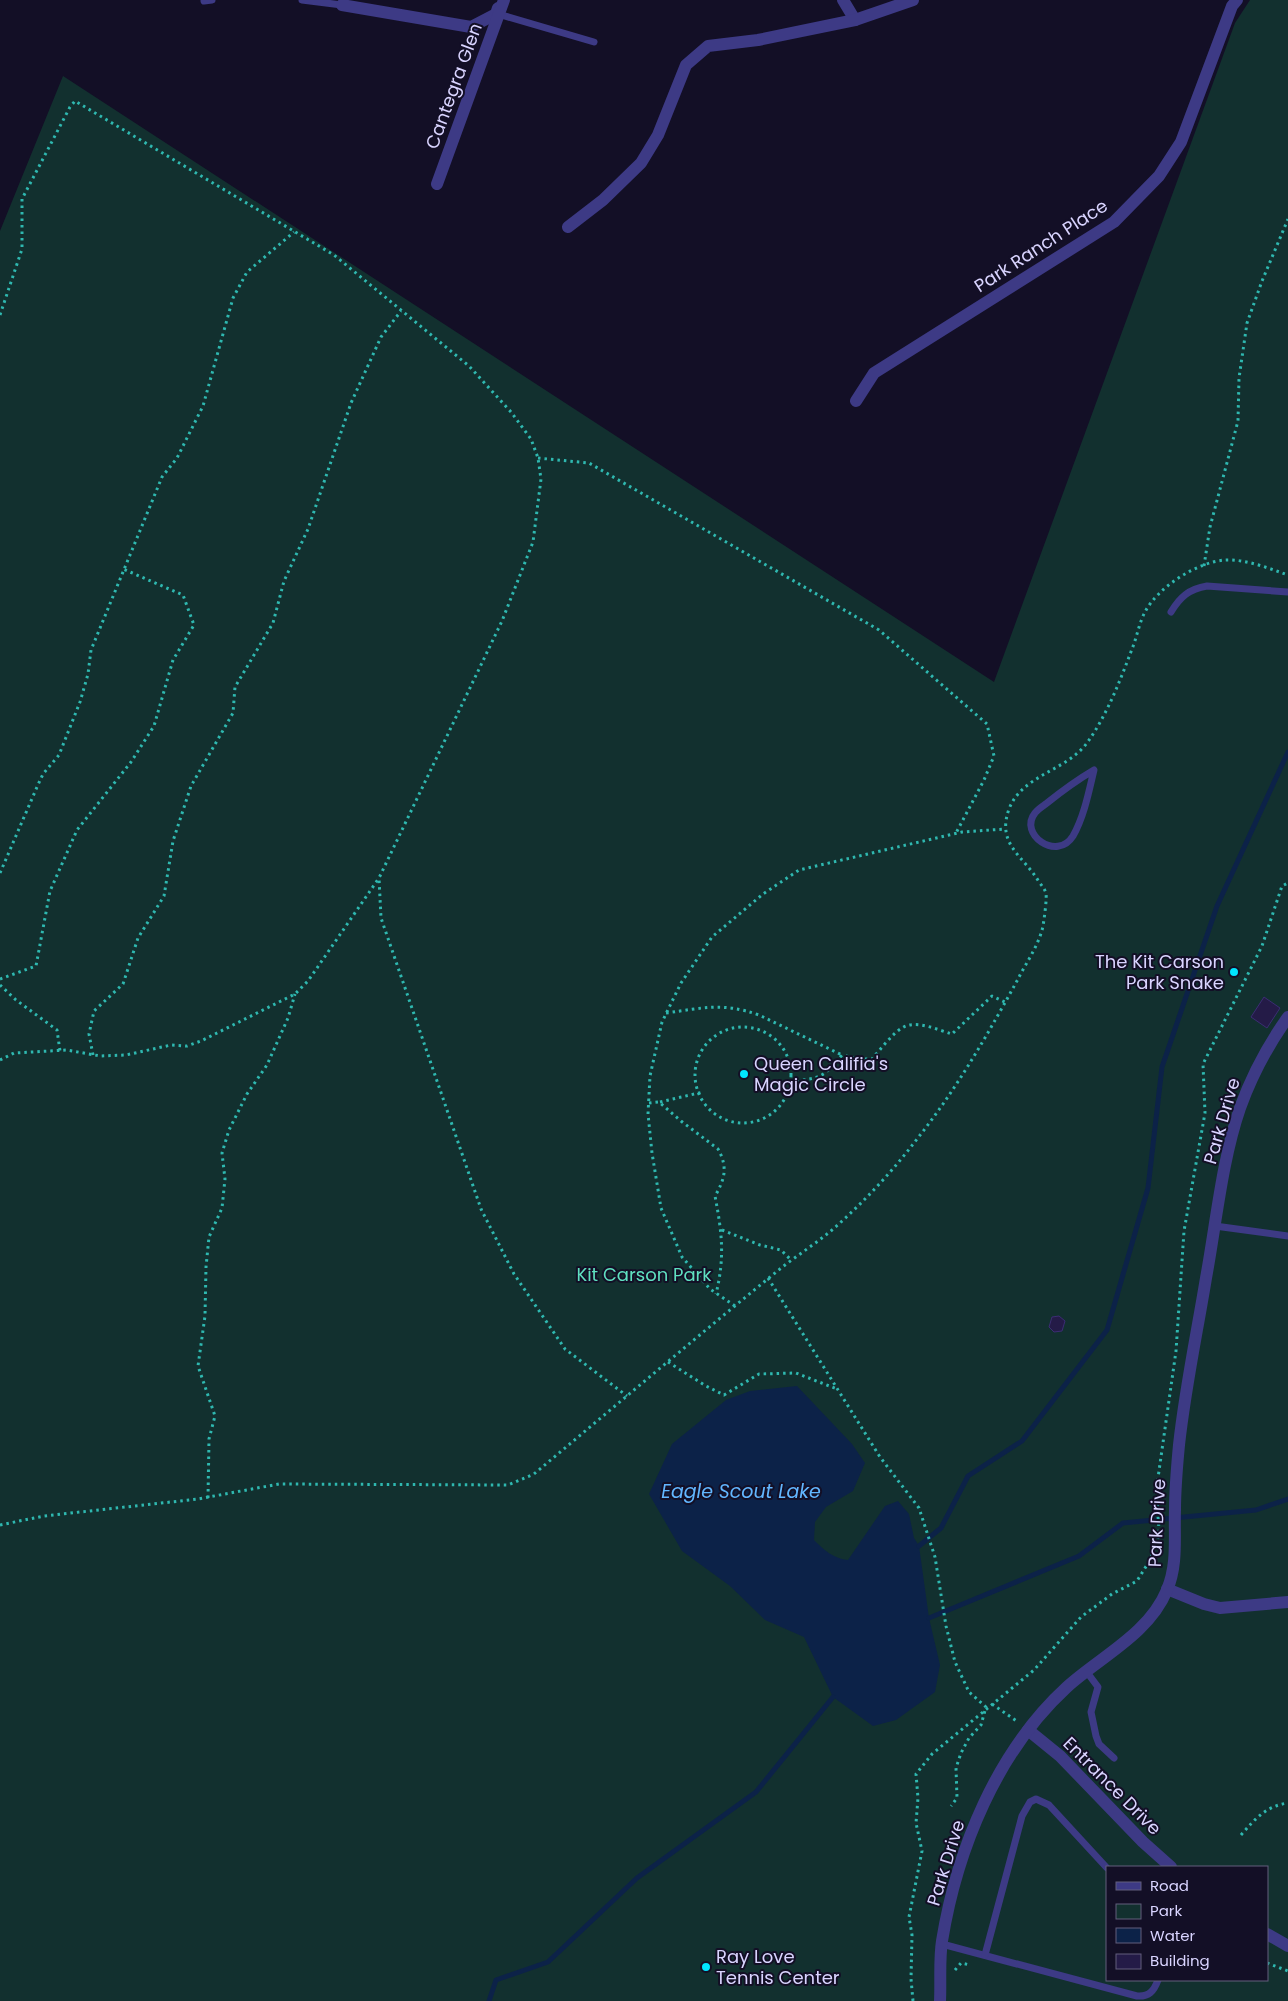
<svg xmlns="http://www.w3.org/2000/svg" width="1288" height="2001" font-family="Poppins,sans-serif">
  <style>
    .green { fill: #12302f; fill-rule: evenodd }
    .water { fill: #0c2248 }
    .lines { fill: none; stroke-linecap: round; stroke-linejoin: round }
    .stream { stroke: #0c2248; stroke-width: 5 }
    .building { fill: #241b47; stroke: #3b2d73 }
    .path { stroke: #2fb8b0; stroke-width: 3; stroke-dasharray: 2.5 4; stroke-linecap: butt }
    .service { stroke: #3d3a85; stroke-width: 7 }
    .minor { stroke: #3d3a85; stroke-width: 12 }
    .poi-dot { fill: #00e5ff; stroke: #130f26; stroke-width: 2 }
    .labels { text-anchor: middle; stroke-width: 4; stroke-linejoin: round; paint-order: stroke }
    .street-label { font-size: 18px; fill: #d9d4ff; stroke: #130f26 }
    .poi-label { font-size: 18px; fill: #d9d4ff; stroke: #130f26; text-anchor: start }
    .park-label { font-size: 18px; fill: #5fe0c0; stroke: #130f26 }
    .water-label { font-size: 19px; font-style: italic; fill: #62b6ff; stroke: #130f26 }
  </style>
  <rect width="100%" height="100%" fill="#130f26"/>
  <path class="green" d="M1250 0H1288V2001H0V231L63 76 994 682 1235 23ZM1107 1867H1267V1980H1107Z"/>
  <path class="water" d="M797 1386 852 1444 865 1463 853 1491 826 1507 815 1522 814 1540C824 1550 834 1559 848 1560L885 1506 898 1501 909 1514 914 1538 919 1546 929 1618 940 1665 935 1692 896 1720 873 1726 833 1697 804 1637 765 1620 730 1586 682 1551 649 1494 672 1444 726 1400 750 1391Z"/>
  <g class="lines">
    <g class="stream">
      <path d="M919 1546 941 1528 968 1476 1022 1441 1107 1330 1148 1188 1162 1067 1217 906 1288 752"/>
      <path d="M929 1618 1079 1556 1123 1523 1256 1510 1288 1499"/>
      <path d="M489 2001 496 1980 548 1962 637 1878 756 1792 833 1697"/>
    </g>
  </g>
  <g class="building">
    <path d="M1264 997 1280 1008 1267 1028 1251 1017Z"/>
    <path d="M1059 1316 1065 1321 1062 1331 1054 1332 1049 1327 1052 1317Z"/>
  </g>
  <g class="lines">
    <g class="path">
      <path d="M0 315 22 249V199L70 107 75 101 334 255 469 366 511 412 531 439 538 458 541 479 533 542 502 621 379 878 381 918 481 1209 514 1274 565 1349 627 1396"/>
      <path d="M538 458 589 463 879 630 987 724 994 756 984 780 956 833"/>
      <path d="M1204 566 1210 527 1238 421 1239 378 1247 323 1262 281 1288 219"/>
      <path d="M0 873 37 787 43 774 59 755 80 702 88 674 91 650 162 477 177 458 203 406 233 298 247 272 294 232"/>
      <path d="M0 979 36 966 50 891 77 830 131 762 154 726 173 660 194 625 183 595 123 569"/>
      <path d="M0 985 16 1000 57 1030 60 1051"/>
      <path d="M666 1013C703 1008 722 1002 759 1015L842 1055"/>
      <circle cx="743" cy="1075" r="48"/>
      <path d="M93 1055 89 1034 94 1011 123 984 138 938 164 896 173 841 191 786 233 713 235 687 273 623 284 581 308 529 351 403 381 337 401 311"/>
      <path d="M0 1060 14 1053 67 1050 100 1056 126 1055 171 1045 187 1046 201 1041 295 994 308 981 379 878"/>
      <path d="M790 1082C821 1077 821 1080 842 1055L858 1059H872C880 1050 892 1034 902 1028 915 1019 938 1030 952 1034L992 996 1005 1002"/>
      <path d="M660 1102 703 1092"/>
      <path d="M649 1103 659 1102 681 1121 718 1149C728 1167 725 1179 715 1196 722 1233 725 1257 716 1294"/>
      <path d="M722 1230 760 1245 781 1250 791 1260"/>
      <path d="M768 1278 880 1457 919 1508 935 1557 946 1626 955 1662 969 1692 986 1707 981 1725 969 1738 961 1753 956 1768 957 1798 951 1806"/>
      <path d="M735 1306 710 1289 682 1257 661 1208 652 1153 648 1114 650 1076 662 1022 681 983 712 937 763 894 799 870 962 832 1005 829"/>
      <path d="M668 1362 706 1386 724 1395 759 1374 796 1373 837 1389"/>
      <path d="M208 1498 209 1439 215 1416 198 1366 205 1316 206 1267 209 1237 222 1208 225 1179 222 1153 229 1130 247 1094 267 1065 288 1018 295 994"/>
      <path d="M0 1525 44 1516 198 1499 279 1484 508 1485 534 1474C614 1407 694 1339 775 1273 793 1258 814 1245 832 1230 863 1203 892 1172 917 1139 956 1090 988 1034 1018 979 1026 963 1039 945 1043 926 1044 920 1047 899 1046 894 1045 889 1042 886 1039 882 1024 856 996 845 1009 809 1022 775 1066 771 1087 743 1107 715 1120 681 1132 649 1137 637 1139 623 1145 612 1158 587 1197 562 1225 560 1246 559 1268 568 1288 575"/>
      <path d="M992 1704 1018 1722"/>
      <path d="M1241 1835C1255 1819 1266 1806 1288 1803"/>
      <path d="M1267 1963 1288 1971"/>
      <path d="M955 1970 961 1963 970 1965"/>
      <path d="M913 2001 911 1979 912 1935 909 1917 922 1851 916 1823 918 1798 916 1774 932 1754 1034 1670 1081 1617 1112 1594 1137 1581 1150 1560 1158 1538 1159 1529 1156 1492 1176 1351 1184 1231 1205 1113 1203 1064 1262 946 1282 886 1288 883"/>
    </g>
    <g class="service">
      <path d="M302 0 342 5"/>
      <path d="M204 1 212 0"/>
      <path d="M498 14 594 42"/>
      <path d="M1171 612C1180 597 1189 589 1207 586L1288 592"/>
      <path d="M1094 770C1089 791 1084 817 1073 836 1057 862 1018 834 1035 813 1038 809 1043 806 1047 803 1062 791 1077 780 1094 770Z"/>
      <path d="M1215 1226 1288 1236"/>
      <path d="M1086 1671 1098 1687 1091 1712 1096 1736 1099 1744 1114 1758"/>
      <path d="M942 1944 1137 1996C1149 1997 1154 1991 1158 1980"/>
      <path d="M985 1955 1022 1816 1030 1802 1036 1799 1049 1805 1107 1868"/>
    </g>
    <g class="minor">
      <path d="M843 0 855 20"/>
      <path d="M342 5 471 27 496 14 498 8"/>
      <path d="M437 184 504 0"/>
      <path d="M568 227 603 200 641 163 658 135 686 65 708 46 758 40 855 20 913 0"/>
      <path d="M856 401 874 373 1114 222 1159 176 1181 142 1232 6 1237 0"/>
      <path d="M1167 1589 1204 1604 1220 1608 1288 1602"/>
      <path d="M1028 1730 1060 1756 1143 1842 1171 1867"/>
      <path d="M1267 1934 1288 1946"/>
      <path d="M940 2001C941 1982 939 1960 942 1941 957 1849 997 1751 1067 1687 1100 1657 1149 1634 1167 1590 1178 1564 1174 1537 1175 1510 1175 1488 1177 1466 1179 1445 1185 1389 1197 1333 1206 1278 1216 1224 1222 1160 1240 1108 1252 1075 1268 1045 1288 1017"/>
    </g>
  </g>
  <g class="poi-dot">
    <circle cx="1234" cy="972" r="5"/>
    <circle cx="744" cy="1074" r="5"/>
    <circle cx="706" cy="1967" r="5"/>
  </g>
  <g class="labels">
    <g class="street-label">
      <text transform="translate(454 86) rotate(-70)" y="6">Cantegra Glen</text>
      <text transform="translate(1041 246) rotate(-33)" y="6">Park Ranch Place</text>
      <text transform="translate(1222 1121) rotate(-74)" y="6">Park Drive</text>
      <text transform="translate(1157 1523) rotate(-87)" y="6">Park Drive</text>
      <text transform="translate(1112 1786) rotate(45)" y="6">Entrance Drive</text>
      <text transform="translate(946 1863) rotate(-73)" y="6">Park Drive</text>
    </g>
    <g class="poi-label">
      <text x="1224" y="968" text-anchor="end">The Kit Carson<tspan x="1224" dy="21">Park Snake</tspan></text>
      <text x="754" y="1070">Queen Califia's<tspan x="754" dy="21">Magic Circle</tspan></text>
      <text x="716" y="1963">Ray Love<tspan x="716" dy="21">Tennis Center</tspan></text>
    </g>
    <g class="park-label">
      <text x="644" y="1281">Kit Carson Park</text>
    </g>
    <g class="water-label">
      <text x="741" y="1498">Eagle Scout Lake</text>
    </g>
  </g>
  <rect x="1106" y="1866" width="162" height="115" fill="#130f26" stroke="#625e7d"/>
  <rect x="1116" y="1882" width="25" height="8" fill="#3d3a85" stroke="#625e7d"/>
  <text x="1150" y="1891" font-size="15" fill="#d9d4ff">Road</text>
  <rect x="1116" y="1904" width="25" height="15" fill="#12302f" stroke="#625e7d"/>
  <text x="1150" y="1916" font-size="15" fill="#d9d4ff">Park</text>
  <rect x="1116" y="1928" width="25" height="15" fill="#0c2248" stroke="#625e7d"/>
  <text x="1150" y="1941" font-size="15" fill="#d9d4ff">Water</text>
  <rect x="1116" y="1954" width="25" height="15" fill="#241b47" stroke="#625e7d"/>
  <text x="1150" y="1966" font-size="15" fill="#d9d4ff">Building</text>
</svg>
